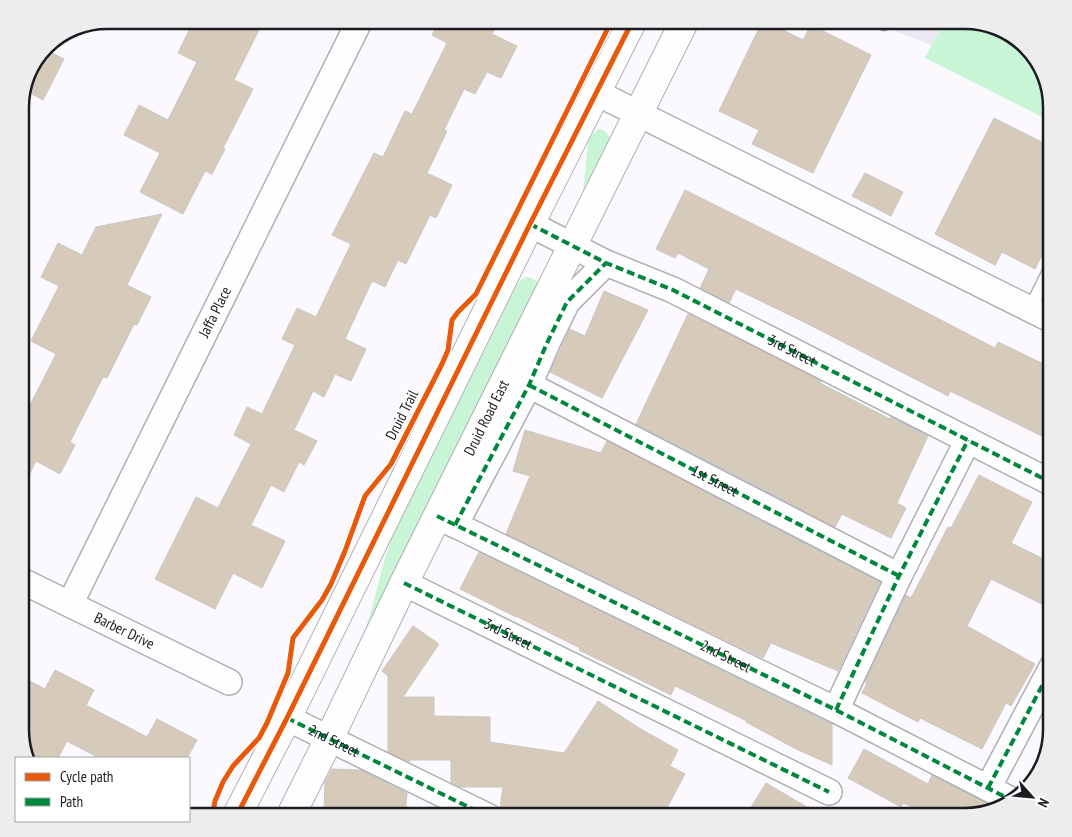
<svg xmlns="http://www.w3.org/2000/svg" width="1072" height="837" font-family="'PT Sans Narrow',sans-serif">
  <style>
    .built { fill: #ede9f4 }
    .green { fill: #c8f5d5 }
    .building { fill: #d6cabb; stroke: #c9c6c5 }
    .lines { fill: none; stroke-linecap: round; stroke-linejoin: round }
    .lane-casing { stroke: #b1afb4; stroke-width: 15 }
    .street-casing { stroke: #b1afb4; stroke-width: 28 }
    .secondary-casing { stroke: #b1afb4; stroke-width: 30 }
    .lane { stroke: #fefeff; stroke-width: 12 }
    .street { stroke: #fefeff; stroke-width: 25 }
    .secondary { stroke: #fefeff; stroke-width: 28 }
    .quiet { stroke: #00873e; stroke-width: 4; stroke-dasharray: 8 4; stroke-linecap: butt }
    .cycleway-casing { stroke: #fff; stroke-width: 8 }
    .cycleway { stroke: #e8590c; stroke-width: 5 }
    .labels { text-anchor: middle; stroke-width: 4; stroke-linejoin: round; paint-order: stroke }
    .street-label { font-size: 15px; fill: #1c1b21; stroke: #fff }
    .rim { fill: none; stroke: #1c1b21; stroke-width: 2.5 }
  </style>
  <rect width="100%" height="100%" fill="#fbf9fe"/>
  <path class="built" d="M866 20H966L1022 41 1043 69 946 51Z"/>
  <g class="green">
    <path d="M945 20H966L1022 41 1043 69 1052 107V122L925 58Z"/>
    <path d="M598 129C605 129 608 134 611 140L577 210 583 192 588 144 590 137Z"/>
    <path d="M525 277C531 277 536 279 539 285L359 644C376 609 378 570 394 534L518 283Z"/>
  </g>
  <g class="building">
    <path d="M194 20H197L213 28 218 20H240L259 30 234 80 253 89 223 148 225 149 212 174 205 171 183 214 140 192 160 153 124 135 139 105 168 120 197 62 178 53Z"/>
    <path d="M440 20H478L495 28 492 34 517 46 501 78 487 72 475 94 464 89 444 130 447 131 427 173 452 185 436 218 430 215 406 264 398 260 385 287 372 281 345 339 366 349 351 381 335 374 324 397 313 391 294 430 317 441 304 465 299 462 284 492 271 485 251 525 285 541 262 588 233 573 215 609 155 579 196 497 218 508 251 444 234 435 247 407 262 414 295 345 282 339 297 308 316 317 351 244 332 235 374 153 383 157 405 111 412 114 447 43 432 35Z"/>
    <path d="M763 20 803 40 811 25 871 55 813 173 752 144 759 130 719 111Z"/>
    <path d="M44 49 64 59 43 100 23 89 29 69Z"/>
    <path d="M994 118 1052 147V235L1035 269 1002 252 995 265 935 234Z"/>
    <path d="M865 173 903 192 891 216 852 196Z"/>
    <path d="M685 190 823 259 995 348 998 342 1052 368V441L950 391 948 396 806 323 736 289 729 303 700 288 709 269 678 253 675 258 656 249Z"/>
    <path d="M162 214 127 285 151 297 137 325 134 324 107 378 103 377 70 442 75 445 60 474 36 461 20 493V425L56 354 31 341 59 286 41 277 58 243 82 255 96 227Z"/>
    <path d="M604 291 648 310 602 398 550 372 570 329 585 336Z"/>
    <path d="M688 314 821 381 820 383 890 419 891 417 928 436 897 503 906 508 891 538 842 514 835 527 636 424Z"/>
    <path d="M525 430 601 453 607 441 880 582 838 671 771 643 763 658 506 534 530 476 513 471Z"/>
    <path d="M979 475 1032 502 1011 543 1052 563V609L991 579 967 626 1035 664 1011 706 1006 703 982 749 920 718 918 722 862 693 867 683 865 682 906 595 911 598 948 527 951 528Z"/>
    <path d="M479 552 832 724V765L796 749 746 722 747 721 675 686 671 695 579 650 580 648 516 616V617L460 589Z"/>
    <path d="M413 626 439 644 403 697H434V716L490 717V742L564 753 598 701 639 728 678 750 670 766 685 774 662 817H556L501 809 500 808 503 787H460L451 782V760H410L409 762 388 752V676L382 671Z"/>
    <path d="M55 670 94 690 86 705 147 737 157 719 197 740 187 758H99L67 741 58 758H38L24 751 20 736V676L45 689Z"/>
    <path d="M864 749 928 784 932 775 988 804 984 813 965 817H935L903 803 901 807 848 778Z"/>
    <path d="M332 769 361 770 407 793 405 817H337L338 811H324L325 782Z"/>
    <path d="M766 783 824 817H745Z"/>
  </g>
  <g class="lines">
    <defs>
      <g id="lane">
        <path d="M884 24 886 20"/>
        <path d="M1030 309 1052 265"/>
      </g>
      <g id="street">
        <path d="M597 93 1052 320"/>
        <path id="s1" d="M530 224 606 263 673 290 1052 483"/>
        <path id="s2" d="M529 385 899 576"/>
        <path d="M437 516 836 710 1013 801"/>
        <path d="M455 525 529 385 547 343 567 302 606 263"/>
        <path id="s3" d="M20 580 229 682"/>
        <path id="s4" d="M404 583 829 792"/>
        <path id="s5" d="M70 604 360 20"/>
        <path d="M836 710 899 576 968 440"/>
        <path d="M287 718 489 817"/>
        <path d="M988 788 1052 667"/>
      </g>
      <g id="secondary">
        <path d="M236 817 287 718 530 224 633 20"/>
        <path id="s6" d="M290 817 329 739 404 583 685 20"/>
      </g>
    </defs>
    <use href="#lane" class="lane-casing"/>
    <use href="#street" class="street-casing"/>
    <use href="#secondary" class="secondary-casing"/>
    <use href="#lane" class="lane"/>
    <use href="#street" class="street"/>
    <use href="#secondary" class="secondary"/>
    <g class="quiet">
      <path d="M530 224 606 263 673 290 1052 483"/>
      <path d="M529 385 899 576"/>
      <path id="s7" d="M437 516 836 710 1013 801"/>
      <path d="M455 525 529 385 547 343 567 302 606 263"/>
      <path d="M404 583 829 792"/>
      <path d="M836 710 899 576 968 440"/>
      <path id="s8" d="M287 718 489 817"/>
      <path d="M988 788 1052 667"/>
    </g>
    <defs>
      <g id="cycleway">
        <path d="M212 817 215 801 223 782 233 766 259 738 267 723 288 673 293 638 322 600 331 584 345 551 365 496 391 464 442 364 448 350 452 320 458 312 476 294 612 20"/>
        <path d="M236 817 287 718 530 224 633 20"/>
      </g>
    </defs>
    <use href="#cycleway" class="cycleway-casing"/>
    <use href="#cycleway" class="cycleway"/>
  </g>
  <g class="labels">
    <g class="street-label">
      <text dy="5" stroke="none"><textPath href="#s5" startOffset="326">Jaffa Place</textPath></text>
      <text dy="5" stroke="none"><textPath href="#s1" startOffset="291">3rd Street</textPath></text>
      <text transform="translate(402 415) rotate(-63)" y="5">Druid Trail</text>
      <text dy="5" stroke="none"><textPath href="#s6" startOffset="445">Druid Road East</textPath></text>
      <text dy="5" stroke="none"><textPath href="#s2" startOffset="209">1st Street</textPath></text>
      <text dy="5" stroke="none"><textPath href="#s3" startOffset="116">Barber Drive</textPath></text>
      <text dy="5" stroke="none"><textPath href="#s4" startOffset="116">3rd Street</textPath></text>
      <text dy="5" stroke="none"><textPath href="#s7" startOffset="321">2nd Street</textPath></text>
      <text dy="5" stroke="none"><textPath href="#s8" startOffset="52">2nd Street</textPath></text>
    </g>
  </g>
  <path d="M0 0H1072V837H0ZM107 29H965A78 78 0 0 1 1043 107V730A78 78 0 0 1 965 808H107A78 78 0 0 1 29 730V107A78 78 0 0 1 107 29Z" fill="#ededed" fill-rule="evenodd"/>
  <path class="rim" d="M107 29H965A78 78 0 0 1 1043 107V730A78 78 0 0 1 965 808H107A78 78 0 0 1 29 730V107A78 78 0 0 1 107 29Z"/>
  <rect x="15" y="757" width="175" height="65" fill="#ffffff" stroke="#a4a4a6"/>
  <rect x="25" y="773" width="25" height="8" fill="#e8590c" stroke="#a4a4a6"/>
  <text x="60" y="782" font-size="15" fill="#1c1b21">Cycle path</text>
  <rect x="25" y="798" width="25" height="8" fill="#00873e" stroke="#a4a4a6"/>
  <text x="60" y="807" font-size="15" fill="#1c1b21">Path</text>
  <g transform="translate(1032 797) rotate(117)" stroke="#ffffff" stroke-width="4" paint-order="stroke">
  <path d="M0-4L9 19L0 12L-9 19Z" fill="#1c1b21"/>
  <text y="-8" font-size="14" font-weight="bold" text-anchor="middle" fill="#1c1b21">N</text>
  </g>
</svg>
